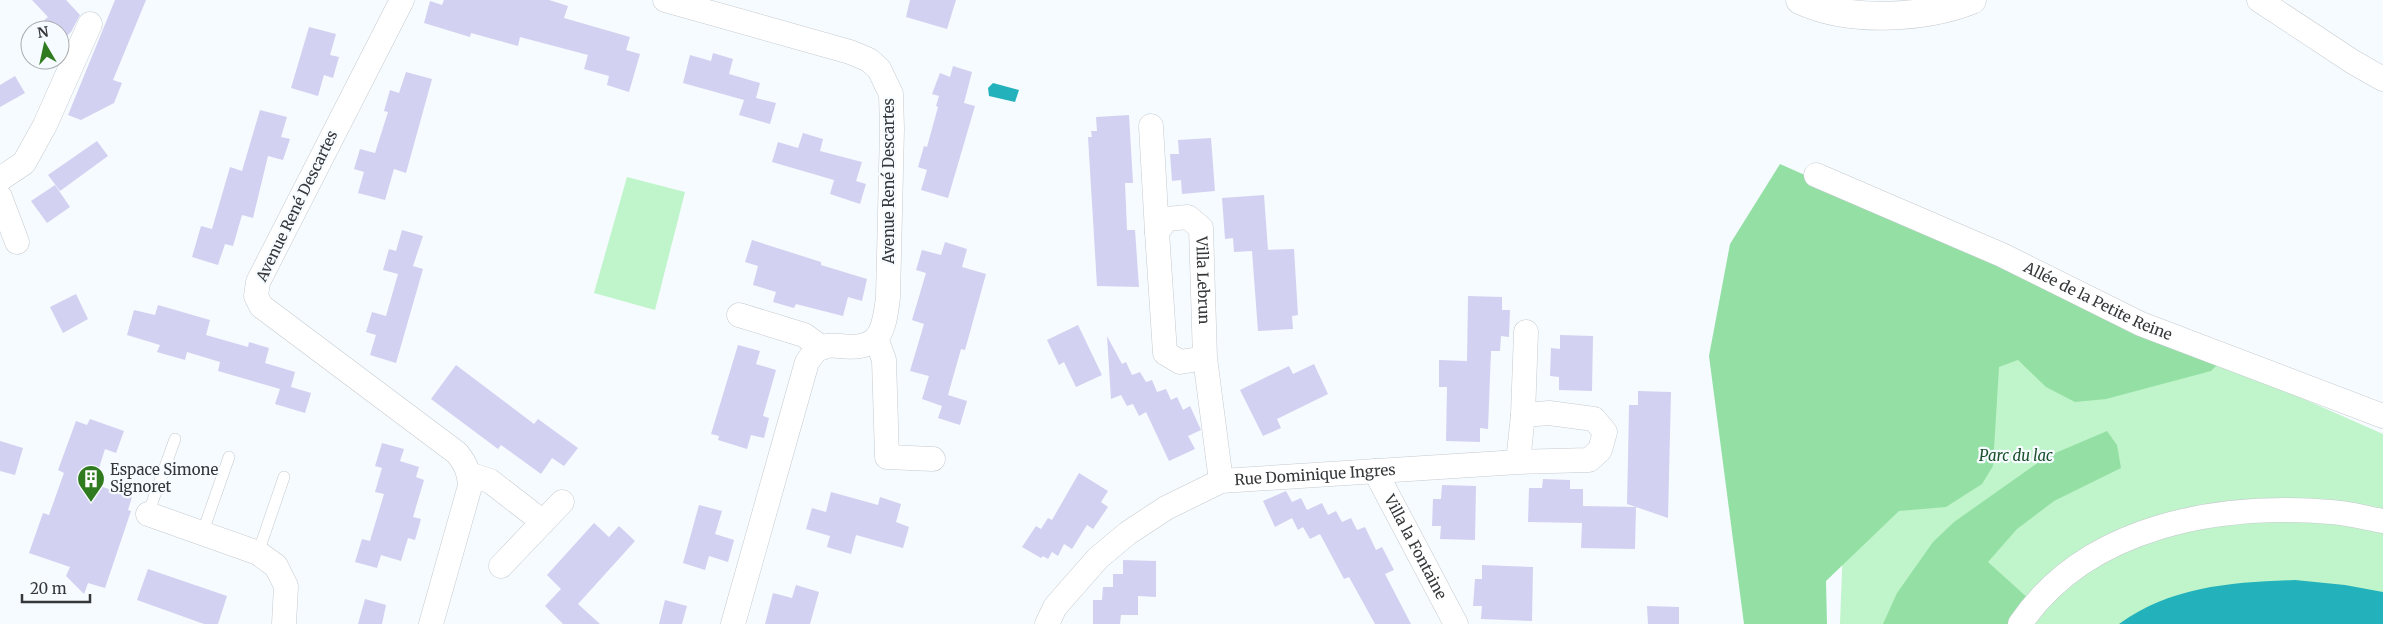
<svg xmlns="http://www.w3.org/2000/svg" width="2383" height="624" font-family="Merriweather,serif">
  <style>
    .green { fill: #c0f4ca }
    .forest { fill: #94e0a4 }
    .water { fill: #23b2bb }
    .building { fill: #d3d1f1 }
    .lines { fill: none; stroke-linecap: round; stroke-linejoin: round }
    .service-casing { stroke: #c5cacf; stroke-width: 12 }
    .minor-casing { stroke: #c5cacf; stroke-width: 25 }
    .secondary-casing { stroke: #c5cacf; stroke-width: 29 }
    .service { stroke: #fff; stroke-width: 11 }
    .minor { stroke: #fff; stroke-width: 24 }
    .secondary { stroke: #fff; stroke-width: 28 }
    .labels { text-anchor: middle; stroke-width: 4.5; stroke-linejoin: round; paint-order: stroke }
    .street-label { font-size: 15px; fill: #353739; stroke: #f6fbff }
    .park-label { font-size: 15px; font-style: italic; fill: #1a502b; stroke: #f6fbff }
    .poi-label { font-size: 15px; fill: #353739; stroke: #f6fbff; text-anchor: start }
  </style>
  <rect width="100%" height="100%" fill="#f6fbff"/>
  <g class="green">
    <path d="M627 177 685 192 655 310 594 293Z"/>
    <path d="M1947 242 2383 434V624H1840L1847 438Z"/>
  </g>
  <g class="forest">
    <path d="M1780 164 1906 220 2232 350 2211 371 2106 399 2075 402 2046 387 2018 360 1999 367 1993 466 1982 484 1946 507 1899 511 1826 581 1827 624H1744L1709 356 1730 244Z"/>
    <path d="M2107 431 2117 445 2121 468 2054 501 2017 529 1988 562 2030 600 2012 624H1883L1897 593 1933 542 1954 522 2046 457Z"/>
  </g>
  <g class="water">
    <path d="M993 83 1019 90 1015 102 989 96 988 88Z"/>
    <path d="M2295 580 2345 585 2383 592V624H2119C2171 586 2233 582 2295 580Z"/>
  </g>
  <g class="building">
    <path d="M32 0H66L80 15 71 32 60 42V30H33L48 17Z"/>
    <path d="M115 0H146L113 80 122 83 114 103 81 120 68 115Z"/>
    <path d="M444 0H549L568 6 564 18 630 37 626 50 640 54 629 92 607 85 609 76 584 69 588 55 520 37 518 46 471 33 470 37 424 23 430 1 442 5Z"/>
    <path d="M910 0H956L947 29 906 17Z"/>
    <path d="M309 27 336 34 330 55 339 57 333 78 324 75 318 96 291 88Z"/>
    <path d="M713 53 733 59 729 74 760 83 756 98 776 103 770 124 739 115 744 100 683 83 690 55 711 61Z"/>
    <path d="M953 66 972 72 964 103 975 106 948 198 921 190 927 170 918 167 924 146 927 147 938 107 936 106 939 96 932 94 940 73 950 77Z"/>
    <path d="M406 72 432 79 406 173 394 169 385 200 358 193 364 172 354 169 360 149 375 153 388 112 384 111 390 90 399 93Z"/>
    <path d="M15 76 25 93 0 107V85Z"/>
    <path d="M260 110 287 117 281 137 290 139 283 160 268 156 253 218 242 215 233 246 225 244 218 265 192 257 201 226 212 229 230 167 242 171Z"/>
    <path d="M1129 115 1133 183H1125L1127 230H1135L1139 287 1097 286 1088 137H1092L1091 131H1097L1096 117Z"/>
    <path d="M803 133 823 139 820 151 862 162 856 181 866 184 860 204 830 194 834 180 772 162 778 142 798 148Z"/>
    <path d="M1211 138 1215 191 1182 194 1181 180 1172 181 1170 154H1179L1178 140Z"/>
    <path d="M97 141 108 156 60 191 48 175Z"/>
    <path d="M55 185 70 207 47 223 31 201Z"/>
    <path d="M1264 195 1268 250H1261L1294 249 1298 315 1292 316 1293 329 1258 331 1252 251 1234 252 1233 238 1225 239 1222 198Z"/>
    <path d="M402 230 423 236 413 266 423 269 396 363 370 355 376 335 366 332 372 312 386 316 398 274 383 270 389 249 396 251Z"/>
    <path d="M752 240 821 262V265L867 279 862 301 848 297 843 316 796 304 794 308 773 302 776 292 753 285 758 266 745 262Z"/>
    <path d="M945 242 967 249 962 267 986 274 965 350 961 349 948 395 967 401 960 425 938 418 942 406 922 399 929 376 910 371 924 324 912 320 926 273 916 270 922 250 941 255Z"/>
    <path d="M76 294 88 319 63 333 50 307Z"/>
    <path d="M1468 296 1502 297V310H1510L1509 337 1501 336 1500 351H1491L1488 429 1480 428V442L1446 441 1447 387H1439V360L1467 361Z"/>
    <path d="M158 305 210 320 206 335 248 347 249 342 269 348 265 363 295 372 291 387 311 393 305 413 275 404 280 389 218 371 220 362 187 352 185 360 157 352 160 345 127 335 134 310 155 315Z"/>
    <path d="M1078 325 1102 375 1076 387 1064 362 1059 365 1047 340Z"/>
    <path d="M1560 335 1593 336 1592 391 1559 390V377L1550 376 1551 348 1560 349Z"/>
    <path d="M1107 336 1122 364 1126 362 1132 375 1140 372 1146 382 1152 380 1157 392 1166 389 1171 400 1177 397 1183 410 1190 406 1201 430 1188 436 1195 449 1169 461 1146 412 1139 416 1133 404 1127 406 1121 395 1111 399Z"/>
    <path d="M738 345 760 351 756 364 776 370 763 416 769 418 764 438 751 435 747 449 718 440 719 436 711 434Z"/>
    <path d="M1314 364 1328 394 1277 419 1281 428 1263 436 1240 390 1289 366 1293 374Z"/>
    <path d="M456 365 534 424 538 419 578 448 564 466 552 458 541 474 501 445 498 449 431 399Z"/>
    <path d="M1638 391 1671 392 1668 518 1636 507 1635 549 1581 548 1582 523 1528 522 1529 488H1542L1543 479 1570 480V489H1583V506L1636 507 1627 504 1628 459 1629 405H1638Z"/>
    <path d="M90 419 124 431 116 453 105 449 94 484 132 497 128 510 131 511 105 588 88 583 84 594 66 576 70 567 29 553 43 513 49 515 64 473 58 470 76 421 87 425Z"/>
    <path d="M0 441 23 448 15 475 0 471Z"/>
    <path d="M382 443 404 449 400 461 419 467 416 477 424 480 413 517 421 519 415 540 408 538 401 561 381 555 377 568 355 562 362 539 370 541 384 494 375 492 382 468 375 466Z"/>
    <path d="M1079 473 1108 491 1101 502 1108 507 1093 529 1087 525 1072 549 1064 544 1058 556 1052 552 1048 559 1043 556 1041 558 1022 547 1036 526 1041 529 1048 518 1052 520Z"/>
    <path d="M1442 485 1476 486 1475 540 1440 539 1441 526H1432L1433 499H1441Z"/>
    <path d="M1286 491 1292 502 1301 498 1307 510 1322 503 1328 515 1336 511 1342 522 1351 518 1357 530 1365 527 1376 550 1382 547 1394 570 1385 574 1411 624H1375L1349 577 1344 579 1320 534 1310 539 1303 527 1298 530 1292 518 1275 527 1263 501Z"/>
    <path d="M831 492 878 505 880 497 901 504 896 522 909 527 903 548 856 535 851 554 827 547 830 536 806 529 812 508 826 512Z"/>
    <path d="M699 505 722 511 715 534 734 540 728 562 709 556 705 570 683 563Z"/>
    <path d="M594 523 609 537 619 526 635 541 578 604 600 624H563L545 606 561 589 547 575Z"/>
    <path d="M1123 560 1156 561V597L1138 596V615H1121L1120 624H1093V600H1102L1103 587H1113V574H1123Z"/>
    <path d="M1482 565 1533 567 1532 621 1481 619 1482 606H1473L1475 579H1482Z"/>
    <path d="M148 569 227 596 218 624H204L137 600Z"/>
    <path d="M796 585 819 592 810 624H765L773 593 792 598Z"/>
    <path d="M365 599 386 605 382 624H358Z"/>
    <path d="M665 600 687 606 682 624H659Z"/>
    <path d="M1647 606 1679 607V624H1648Z"/>
  </g>
  <g class="lines">
    <defs>
      <g id="service">
        <path d="M148 514 175 439"/>
        <path d="M202 534 229 457"/>
        <path d="M258 553 284 477"/>
      </g>
      <g id="minor">
        <path d="M402 0 258 282 256 296 261 306 457 453C466 464 469 472 470 486L431 624"/>
        <path d="M665 0 850 52 869 60 879 69 891 94 892 129 888 297C884 332 880 351 840 346 832 345 823 345 817 350 813 352 810 359 807 362L733 624"/>
        <path d="M2259 0 2353 62 2383 79"/>
        <path d="M1151 126 1157 232"/>
        <path id="s1" d="M1816 175 2002 255 2141 324 2383 416"/>
        <path d="M0 179 24 163 45 125 90 24"/>
        <path d="M0 197 17 242"/>
        <path d="M739 315 804 335 822 348"/>
        <path d="M876 338 884 360 887 457 933 459"/>
        <path id="s2" d="M1205 358 1180 362 1165 353 1157 232 1167 219 1188 217 1201 228 1205 358 1221 481"/>
        <path d="M1523 415 1526 332"/>
        <path id="s3" d="M1375 471 1456 624"/>
        <path d="M469 474 490 481 543 522"/>
        <path d="M148 514 258 553 276 566 286 586 284 624"/>
        <path d="M501 566 562 502"/>
        <path id="s4" d="M1047 624 1055 607 1098 558 1128 533 1166 508 1221 481 1518 462 1589 460 1600 450 1605 432 1594 419 1549 413 1523 415 1518 462"/>
        <path d="M2020 624C2087 525 2219 503 2331 512 2348 513 2366 518 2383 521"/>
      </g>
      <path id="secondary" d="M1800 0C1849 23 1923 19 1972 0"/>
    </defs>
    <use href="#service" class="service-casing"/>
    <use href="#minor" class="minor-casing"/>
    <use href="#secondary" class="secondary-casing"/>
    <use href="#service" class="service"/>
    <use href="#minor" class="minor"/>
    <use href="#secondary" class="secondary"/>
  </g>
  <defs>
    <symbol id="building-pin" viewBox="-11 -11 22 30"><path d="M0 17L-7.5 6A9.5 9.5 0 1 1 7.5 6Z" fill="#307a20" stroke="#f6fbff"/><path d="M-4-6H4V6H1V3H-1V6H-4ZM-2.5-4.3h1.7v1.8h-1.7ZM.8-4.3h1.7v1.8H.8ZM-2.5-1h1.7V.8h-1.7ZM.8-1h1.7V.8H.8Z" fill="#fff"/></symbol>
  </defs>
  <g fill-rule="evenodd">
    <use href="#building-pin" x="75" y="463" width="32" height="43"/>
  </g>
  <g class="labels">
    <g class="street-label">
      <text transform="translate(889 181) rotate(-90)" y="5">Avenue René Descartes</text>
      <text transform="translate(297 206) rotate(-64)" y="5">Avenue René Descartes</text>
      <text dy="5" stroke="none"><textPath href="#s2" startOffset="271">Villa Lebrun</textPath></text>
      <text dy="5" stroke="none"><textPath href="#s1" startOffset="309">Allée de la Petite Reine</textPath></text>
      <text dy="5" stroke="none"><textPath href="#s4" startOffset="324">Rue Dominique Ingres</textPath></text>
      <text dy="5" stroke="none"><textPath href="#s3" startOffset="86">Villa la Fontaine</textPath></text>
    </g>
    <g class="park-label">
      <text x="2016" y="461">Parc du lac</text>
    </g>
    <g class="poi-label">
      <text x="110" y="475">Espace Simone<tspan x="110" dy="17">Signoret</tspan></text>
    </g>
  </g>
  <g transform="translate(45 45) rotate(351)"><circle r="24" fill="#f6fbff" stroke="#a9adb0"/>
  <path d="M0-4L9 19L0 12L-9 19Z" fill="#307a20"/>
  <text y="-8" font-size="14" font-weight="bold" text-anchor="middle" fill="#353739">N</text>
  </g>
  <path d="M22 594v8h68v-8" fill="none" stroke="#353739" stroke-width="2.5"/>
  <text x="30" y="594" font-size="15" fill="#353739" stroke="#f6fbff" stroke-width="4" paint-order="stroke">20 m</text>
</svg>
